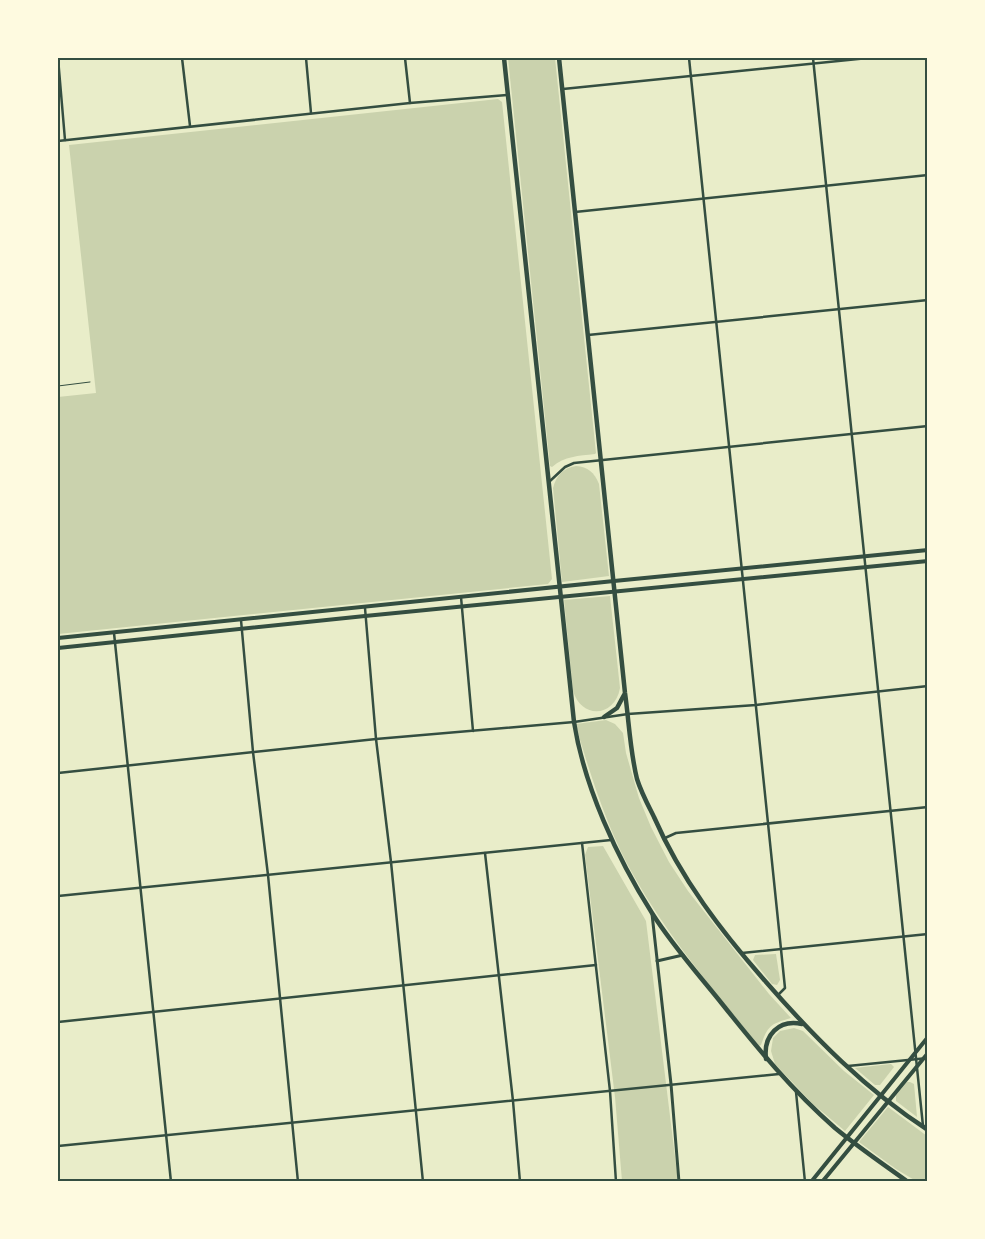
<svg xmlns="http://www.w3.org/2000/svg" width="985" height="1239" font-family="'Public Sans',sans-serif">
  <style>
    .green { fill: #cad2ad }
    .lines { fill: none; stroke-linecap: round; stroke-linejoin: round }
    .service { stroke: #344e41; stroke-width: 1 }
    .minor { stroke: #344e41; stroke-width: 2.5 }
    .tertiary { stroke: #344e41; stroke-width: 3 }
    .secondary { stroke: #344e41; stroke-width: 4 }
    .trunk { stroke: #344e41; stroke-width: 4.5 }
    .neatline { fill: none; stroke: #344e41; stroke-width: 2 }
  </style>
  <rect width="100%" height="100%" fill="#e9edc9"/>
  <g class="green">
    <path d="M508 58H555L596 453 595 454C578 456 565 456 552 467L550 466Z"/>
    <path d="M498 99 502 102 552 579 548 584 58 634V397L96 393 69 145Z"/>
    <path d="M576 466C588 467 594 472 599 484L609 576 562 582 553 488C556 476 563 468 576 466Z"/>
    <path d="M610 596 620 688C615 717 582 720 573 691L564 600Z"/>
    <path d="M606 720 615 724 623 733 626 753 639 798 651 827 669 862 688 891 769 994 791 1018C771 1024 768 1025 761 1045L759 1046C715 992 669 938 635 878 609 833 593 783 578 733L576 724Z"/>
    <path d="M603 846 646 921 678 1181H622L615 1097 585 855 588 847Z"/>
    <path d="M776 954 780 980 777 985 772 984 753 960 755 955Z"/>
    <path d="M794 1028 803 1031 844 1071 874 1095 845 1131 813 1104 775 1064 771 1051 773 1038 780 1031Z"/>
    <path d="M891 1064 894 1067 880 1085H875L855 1068Z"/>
    <path d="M907 1082H910L914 1084 917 1117 896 1101V1095Z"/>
    <path d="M888 1107 927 1136V1181H916L896 1169 859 1142Z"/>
  </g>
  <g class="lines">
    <path class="service" d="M58 386 90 382"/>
    <g class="minor">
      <path d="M58 58 65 140"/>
      <path d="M182 58 190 126"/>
      <path d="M306 58 311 113"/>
      <path d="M405 58 410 103"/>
      <path d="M689 58 785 988 778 995"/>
      <path d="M813 58 923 1126"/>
      <path d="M563 89 868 58"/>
      <path d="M58 141 410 103 507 95"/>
      <path d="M575 212 928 175"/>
      <path d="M588 335 928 300"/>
      <path d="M550 481 565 467 574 463 928 426"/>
      <path d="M461 597 473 731"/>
      <path d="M365 608 376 739 391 862 423 1182"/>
      <path d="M241 620 253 752 268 875 298 1182"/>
      <path d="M114 633 171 1182"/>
      <path d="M58 773 376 739 574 722 628 714 756 705 928 686"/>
      <path d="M665 838 676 833 928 807"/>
      <path d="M582 843 610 1091 616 1182"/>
      <path d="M485 853 513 1101 520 1182"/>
      <path d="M58 896 611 840"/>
      <path d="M742 953 928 934"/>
      <path d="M58 1022 596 965"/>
      <path d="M848 1066 928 1058"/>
      <path d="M796 1092 805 1182"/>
      <path d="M58 1146 779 1074"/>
    </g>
    <g class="tertiary">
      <path d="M652 914 671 1084 679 1182"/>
      <path d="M657 961 683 955"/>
    </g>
    <g class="secondary">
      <path d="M58 638 614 581 928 550"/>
      <path d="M58 648 365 616 928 561"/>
      <path d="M811 1182 928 1037"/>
      <path d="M822 1182 928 1053"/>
    </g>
    <g class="trunk">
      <path d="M504 58 574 722C584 786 617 858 652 913 672 945 699 975 723 1005 759 1050 791 1089 835 1128 858 1147 883 1164 908 1182"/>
      <path d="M559 58 625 693C629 721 630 751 637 779 641 792 648 805 654 817 681 879 722 932 766 982 814 1037 866 1090 928 1130"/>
      <path d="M604 717 617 708 624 695"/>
      <path d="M766 1059C763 1035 779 1019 802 1024"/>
    </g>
  </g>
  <rect width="985" height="1239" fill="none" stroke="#fefae0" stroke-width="118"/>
  <rect x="59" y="59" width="867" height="1121" class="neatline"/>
</svg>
